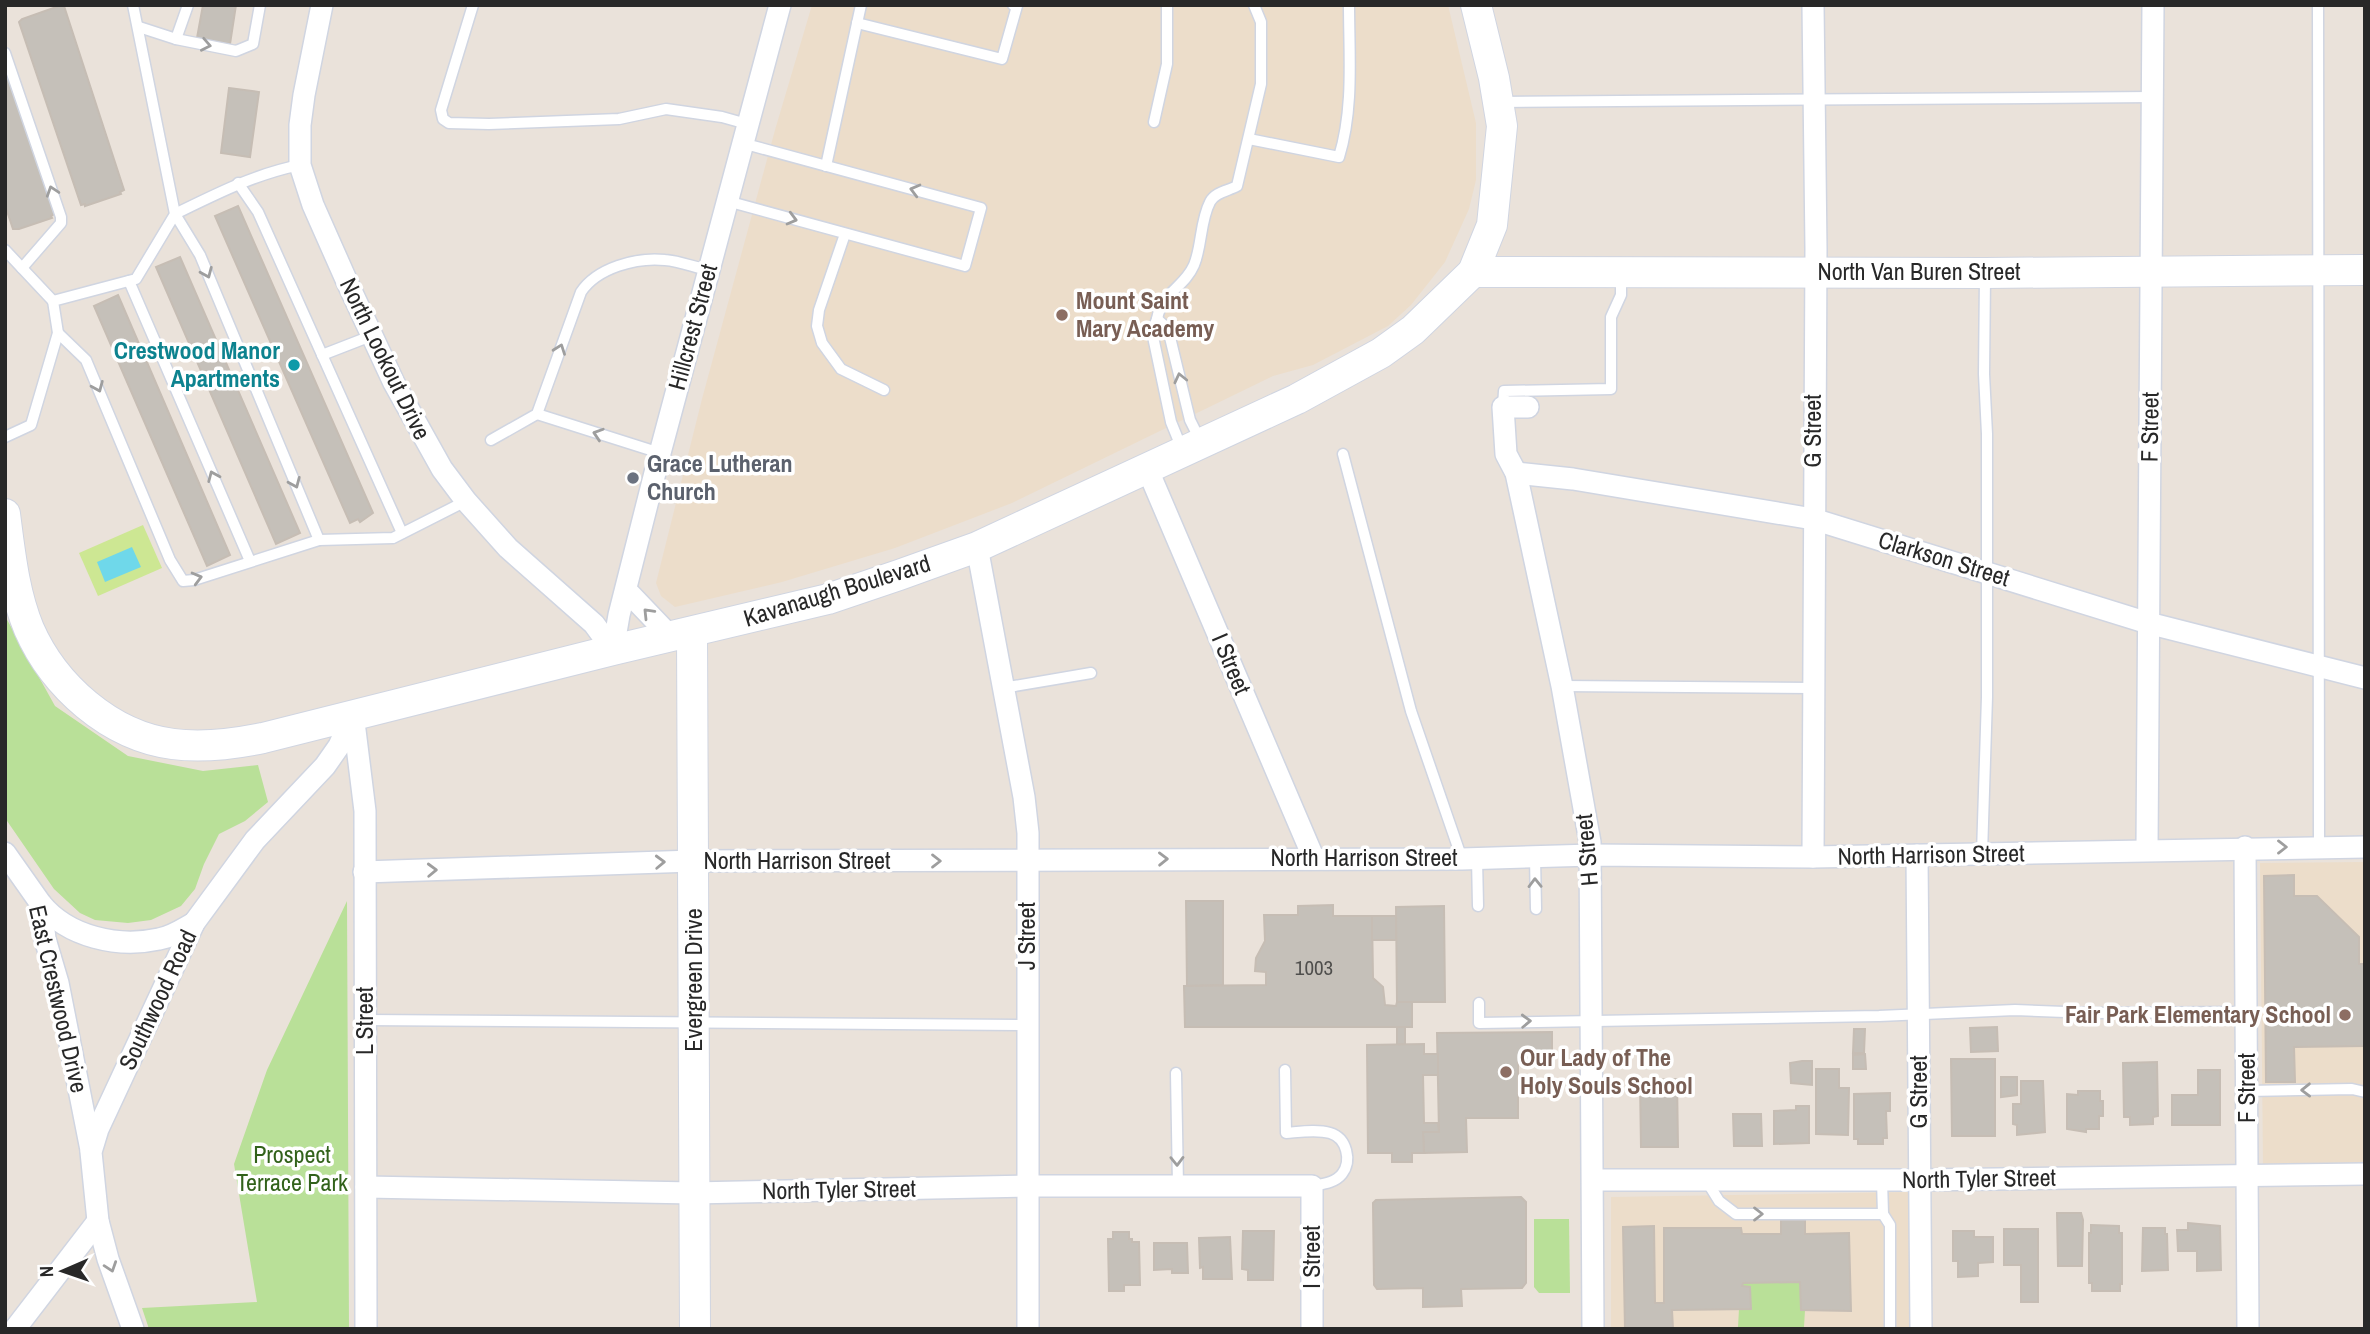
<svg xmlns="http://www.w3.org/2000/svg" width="2370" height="1334" font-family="'Archivo Narrow',sans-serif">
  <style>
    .education { fill: #ecddca }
    .green { fill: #b9e098 }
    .pitch { fill: #cde793 }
    .water { fill: #6fd8ea }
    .building { fill: #c5c0b9; stroke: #c6bdb4; stroke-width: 2 }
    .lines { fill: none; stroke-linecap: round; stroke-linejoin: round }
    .lane-casing { stroke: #d0d5e1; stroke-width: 13 }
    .street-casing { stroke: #d0d5e1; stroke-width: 24 }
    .secondary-casing { stroke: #d0d5e1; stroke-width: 32 }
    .lane { stroke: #fff; stroke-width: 10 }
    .street { stroke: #fff; stroke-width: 21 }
    .secondary { stroke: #fff; stroke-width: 30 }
    .oneway { stroke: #9e9e9e }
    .education-dot { fill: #8d6e63; stroke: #fff; stroke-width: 2.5 }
    .culture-dot { fill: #0f9aa8; stroke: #fff; stroke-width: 2.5 }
    .worship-dot { fill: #6b7280; stroke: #fff; stroke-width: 2.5 }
    .labels { text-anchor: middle; stroke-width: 7; stroke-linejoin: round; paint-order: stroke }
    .number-label { font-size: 21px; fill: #4f4e4c }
    .street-label { font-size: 24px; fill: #282828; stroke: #fff }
    .education-label { font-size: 24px; font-weight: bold; fill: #785e54; stroke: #fff; text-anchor: start }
    .culture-label { font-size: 24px; font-weight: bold; fill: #0d838f; stroke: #fff; text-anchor: end }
    .worship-label { font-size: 24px; font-weight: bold; fill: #5b616d; stroke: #fff; text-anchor: start }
    .park-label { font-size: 24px; fill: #32621b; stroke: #fff }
  </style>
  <rect width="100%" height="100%" fill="#eae2da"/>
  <g class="education">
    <path d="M812 5H1448L1476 123V180L1469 209 1445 262 1411 305 1388 326 1313 365 1273 376 1012 503 895 548 782 582 675 607 661 596 656 583 702 399 775 130Z"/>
    <path d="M2365 862V1164L2263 1165 2260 863Z"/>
    <path d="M1910 1192 1911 1329H1611V1197Z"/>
  </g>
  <g class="green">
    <path d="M5 616 55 706 128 756 203 771 258 765 268 802 245 821 219 834 204 864 195 889 181 906 151 920 128 923 95 920 80 913 54 889 5 818Z"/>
    <path d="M347 901 349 1329H149L142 1308 257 1302 234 1164 267 1070Z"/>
    <path d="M1534 1219H1569L1570 1293H1539L1534 1287Z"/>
    <path d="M1800 1282 1801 1310H1805L1804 1327H1738L1739 1309H1751L1750 1287 1742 1286 1743 1283Z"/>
  </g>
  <path class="pitch" d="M143 525 162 568 98 596 79 553Z"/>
  <path class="water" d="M132 547 141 567 105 582 97 562Z"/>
  <g class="building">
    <path d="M203 5H236L230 44 197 38Z"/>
    <path d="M59 6H64L124 190 120 192 121 194 85 206V204L81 205 19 22 22 19Z"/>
    <path d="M5 63 56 213 51 216 52 218 19 229H13L5 205Z"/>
    <path d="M229 88 259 92 250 157 221 153Z"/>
    <path d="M238 206 373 513 360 522 358 519 350 523 215 216Z"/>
    <path d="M180 257 300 533 276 544 156 267Z"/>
    <path d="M118 295 230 555 207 566 94 306Z"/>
    <path d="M2294 875V896H2317L2359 937V964H2365V1046L2294 1047 2295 1082H2266L2264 876Z"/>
    <path d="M1186 901H1223V985L1187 986Z"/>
    <path d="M1333 905V916H1372L1373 978 1383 987 1385 1005 1396 1006 1397 1002H1412V1027H1185L1184 986 1266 985V972L1255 971 1256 958 1265 941 1264 915H1298V906Z"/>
    <path d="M1444 906 1445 1002H1397L1396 907Z"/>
    <rect x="1372" y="916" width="24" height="24"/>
    <path d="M1397 1027H1405V1044L1397 1045Z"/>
    <path d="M1997 1027 1998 1051 1971 1052 1970 1028Z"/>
    <path d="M1854 1029H1865L1864 1053H1853Z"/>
    <path d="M1552 1032V1063H1518V1118H1466L1467 1152 1424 1153 1423 1132H1439L1437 1033Z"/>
    <path d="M1424 1044V1054H1438V1075H1423L1424 1123H1438L1439 1132H1423L1424 1153H1412V1162H1392V1153H1368L1367 1045Z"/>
    <path d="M1865 1054 1866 1069H1853V1055Z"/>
    <path d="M1951 1059H1995V1136H1952Z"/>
    <path d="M1802 1061H1812V1085L1791 1083 1790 1063Z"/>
    <path d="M2157 1062 2158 1116 2153 1117V1124L2130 1125V1117H2124L2123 1063Z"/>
    <path d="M1816 1069H1839V1088H1849L1848 1135 1816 1134Z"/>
    <path d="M2198 1070H2220V1125H2172V1095H2198Z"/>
    <path d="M2001 1077H2017V1095L2001 1097Z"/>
    <path d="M1677 1079 1678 1147H1641L1640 1080Z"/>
    <path d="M2021 1081H2043L2045 1132 2017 1135V1125L2013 1124V1104H2021Z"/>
    <path d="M2078 1091H2100V1101H2103V1116H2099V1129H2086V1132L2067 1129V1094L2078 1095Z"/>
    <path d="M1890 1093V1111H1886L1887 1138H1883V1144H1858V1139H1854V1094Z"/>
    <path d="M1796 1106H1809V1143L1774 1144V1111L1796 1110Z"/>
    <path d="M1733 1114H1761L1762 1146H1734Z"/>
    <path d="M1521 1197 1526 1202V1283L1522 1288 1461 1289 1462 1306 1423 1307V1288L1377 1289 1374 1285 1373 1203 1376 1200Z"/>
    <path d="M2057 1213H2081L2083 1220 2082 1266H2058Z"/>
    <path d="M1781 1220H1805V1234L1849 1233 1851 1311 1801 1310 1800 1282 1743 1283 1742 1286 1750 1287 1751 1309 1672 1310 1673 1329H1625L1623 1227 1654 1226 1655 1303H1664V1228H1741L1742 1234H1781Z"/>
    <path d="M2188 1223 2220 1226 2221 1270 2197 1271V1251H2178L2177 1230H2188Z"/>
    <path d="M2091 1225 2119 1226V1233H2122V1284H2120V1291H2092V1283H2089V1233H2091Z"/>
    <path d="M2143 1228H2165V1234H2167L2168 1270 2142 1271Z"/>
    <path d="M2004 1229H2038V1302H2021V1265H2004Z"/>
    <path d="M1243 1231H1274L1273 1280H1248V1270L1242 1269Z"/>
    <path d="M1953 1231H1974V1237H1993V1262L1978 1263V1276L1958 1277V1261H1953Z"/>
    <path d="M1113 1232H1129V1239H1132V1242H1139L1140 1285H1124V1291H1109L1108 1239H1113Z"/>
    <path d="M1230 1237 1232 1279H1203V1267L1200 1268 1199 1238Z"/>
    <path d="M1154 1243H1187L1188 1273H1172V1269L1154 1270Z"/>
  </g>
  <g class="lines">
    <defs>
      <g id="lane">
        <path d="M473 5 441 110 443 119 449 123 489 124 619 119 666 109 722 117 747 124"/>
        <path d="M2318 5 2319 847"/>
        <path d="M857 23 1002 59 1017 6 1013 5"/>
        <path d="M139 27 176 39 236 51 253 44 260 5"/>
        <path d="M176 39 188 5"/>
        <path d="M5 53 61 217V223L22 268"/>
        <path d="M1501 102 2152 97"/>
        <path d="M1154 122 1167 64V5"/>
        <path d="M1249 139 1339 157C1354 108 1349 55 1349 5"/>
        <path d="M300 165C255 174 216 194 175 214L200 255 319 540"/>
        <path d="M826 166 861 5"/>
        <path d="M238 183 258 212 402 533"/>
        <path d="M727 201 965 266 981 208 742 143"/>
        <path d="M845 234 819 310 817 326 822 343 841 369 884 390"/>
        <path d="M5 250 53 301"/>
        <path d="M129 281 250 561"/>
        <path d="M1157 319C1162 292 1184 288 1194 265 1202 246 1200 221 1210 202 1215 192 1228 191 1237 186L1261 84V22L1254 5"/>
        <path d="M58 333 86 360 170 560 183 581 194 580 319 540 393 538 466 501"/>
        <path d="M322 355 371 336"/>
        <path d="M1503 407 1504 391 1611 389V317L1621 295V276"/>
        <path d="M537 414 660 453"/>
        <path d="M5 437 31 425 58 333 53 301 136 279 175 214 133 5"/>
        <path d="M491 440 537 414 581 292C597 268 636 257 665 260 679 261 694 267 708 270"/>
        <path d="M1182 449 1171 422 1152 332 1157 319 1168 329 1190 420 1200 440"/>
        <path d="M1343 454 1411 711 1462 859"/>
        <path d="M1562 686 1813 688"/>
        <path d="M1003 688 1091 673"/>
        <path d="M1982 854 1987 697V434L1984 374 1985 276"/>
        <path d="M1535 857 1536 909"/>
        <path d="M1477 858 1478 906"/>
        <path d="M1479 1003V1023L1879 1016 2015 1010 2091 1013 2246 1012"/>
        <path d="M365 1020 1028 1025"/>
        <path d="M1285 1070 1286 1133C1299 1132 1317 1129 1330 1133 1347 1138 1352 1161 1342 1174 1335 1183 1322 1184 1312 1186"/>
        <path d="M1176 1073 1178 1186"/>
        <path d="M2247 1091 2352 1089 2365 1092"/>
        <path d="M1706 1180 1719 1201 1736 1214H1883"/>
        <path d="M1882 1180 1883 1214 1890 1225V1329"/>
      </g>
      <g id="street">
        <path d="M322 5 304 95 300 125V165L313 205 348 284 394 383 442 469 466 501 508 548 594 624 613 650"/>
        <path d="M1528 407H1503L1506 454 1516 473 1562 686 1590 842 1593 1329"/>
        <path d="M1147 468 1314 859"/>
        <path d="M1516 473 1573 479 1813 519 2148 623 2365 678"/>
        <path d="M977 547 1024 797 1028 833V1329"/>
        <path d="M626 590 670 636"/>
        <path d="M613 650 619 615 660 453 780 5"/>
        <path d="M353 714 365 811 366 1329"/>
        <path d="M2245 847 2248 1329"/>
        <path d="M2147 849 2153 5"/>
        <path d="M5 853 41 904 45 939 58 983 91 1150"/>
        <path d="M1917 855 1921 1329"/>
        <path d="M1813 857 1816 249 1813 5"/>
        <path d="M364 872 693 861 1462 859 1592 855 1813 857 2365 847"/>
        <path d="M41 904C68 937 118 948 159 939 172 937 183 929 194 923"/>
        <path d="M1593 1180H1920L2365 1174"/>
        <path d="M366 1187 693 1193 1028 1186H1312V1329"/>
        <path d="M15 1329 98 1221"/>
        <path d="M133 1329 108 1259 98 1221 91 1152 98 1129 194 923 255 840 325 766 339 746 353 714"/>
      </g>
      <g id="secondary">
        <path d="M1473 272 1985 273 2365 270"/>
        <path d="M5 514C10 552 14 593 29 629 54 686 110 736 173 744 203 748 234 744 263 738L613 650 828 599 899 575 977 547 1297 399 1381 353 1413 330 1473 272 1492 225 1502 126 1494 78 1476 5"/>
        <path d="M692 632 695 1329"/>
      </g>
    </defs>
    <use href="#lane" class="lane-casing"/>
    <use href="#street" class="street-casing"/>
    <use href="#secondary" class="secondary-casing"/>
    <use href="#lane" class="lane"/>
    <use href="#street" class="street"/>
    <use href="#secondary" class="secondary"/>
  </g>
  <defs><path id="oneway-chevron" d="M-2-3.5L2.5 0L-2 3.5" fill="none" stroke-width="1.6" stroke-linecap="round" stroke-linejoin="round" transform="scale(1.75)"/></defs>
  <g class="oneway">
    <use href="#oneway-chevron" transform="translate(206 45) rotate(11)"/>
    <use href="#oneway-chevron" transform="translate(915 190) rotate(-165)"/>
    <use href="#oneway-chevron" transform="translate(52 191) rotate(-108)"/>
    <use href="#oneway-chevron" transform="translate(792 219) rotate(15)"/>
    <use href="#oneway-chevron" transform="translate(207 273) rotate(67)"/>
    <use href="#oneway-chevron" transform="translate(560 349) rotate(-70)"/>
    <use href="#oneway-chevron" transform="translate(1180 378) rotate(-103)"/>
    <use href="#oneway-chevron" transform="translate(98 387) rotate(67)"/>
    <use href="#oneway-chevron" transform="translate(598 434) rotate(-162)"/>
    <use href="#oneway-chevron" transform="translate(213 476) rotate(-113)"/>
    <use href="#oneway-chevron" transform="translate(295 483) rotate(67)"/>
    <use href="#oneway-chevron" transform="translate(197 578) rotate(-15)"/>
    <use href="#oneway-chevron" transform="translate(648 613) rotate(-134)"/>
    <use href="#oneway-chevron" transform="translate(2282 847)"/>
    <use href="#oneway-chevron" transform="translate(1163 859) rotate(-1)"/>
    <use href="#oneway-chevron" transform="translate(936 861)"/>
    <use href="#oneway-chevron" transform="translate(660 862) rotate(-2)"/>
    <use href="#oneway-chevron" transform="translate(432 870) rotate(-2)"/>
    <use href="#oneway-chevron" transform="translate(1535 883) rotate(-91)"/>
    <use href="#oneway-chevron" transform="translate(1526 1021) rotate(-2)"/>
    <use href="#oneway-chevron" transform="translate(2306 1090) rotate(179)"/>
    <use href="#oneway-chevron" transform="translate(1177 1161) rotate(89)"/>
    <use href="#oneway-chevron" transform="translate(1758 1214)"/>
    <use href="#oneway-chevron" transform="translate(111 1267) rotate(71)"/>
  </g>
  <g class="education-dot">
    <circle cx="1062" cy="315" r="7"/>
    <circle cx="2345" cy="1015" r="7"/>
    <circle cx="1506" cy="1072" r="7"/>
  </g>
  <circle class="culture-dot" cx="294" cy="365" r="7"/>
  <circle class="worship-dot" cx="633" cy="478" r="7"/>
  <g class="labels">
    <g class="number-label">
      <text x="1314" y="975">1003</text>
    </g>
    <g class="street-label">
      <text x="1919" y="280">North Van Buren Street</text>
      <text transform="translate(693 327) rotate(-75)" y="8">Hillcrest Street</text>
      <text transform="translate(385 359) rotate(64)" y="8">North Lookout Drive</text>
      <text transform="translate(2150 427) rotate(-89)" y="8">F Street</text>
      <text transform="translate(1813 431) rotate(-90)" y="8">G Street</text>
      <text transform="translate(1944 559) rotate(17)" y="8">Clarkson Street</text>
      <text transform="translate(837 591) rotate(-17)" y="8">Kavanaugh Boulevard</text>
      <text transform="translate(1231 664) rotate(67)" y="8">I Street</text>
      <text transform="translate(1587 850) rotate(-95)" y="8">H Street</text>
      <text transform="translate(1931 855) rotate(-1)" y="8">North Harrison Street</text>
      <text x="1364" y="866">North Harrison Street</text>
      <text x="797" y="869">North Harrison Street</text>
      <text transform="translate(1027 936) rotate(-90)" y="8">J Street</text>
      <text transform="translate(694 980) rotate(-90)" y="8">Evergreen Drive</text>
      <text transform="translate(58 999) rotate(77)" y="8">East Crestwood Drive</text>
      <text transform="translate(158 1000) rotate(-65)" y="8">Southwood Road</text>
      <text transform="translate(365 1021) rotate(-90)" y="8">L Street</text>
      <text transform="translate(2247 1088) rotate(-90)" y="8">F Street</text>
      <text transform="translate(1919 1092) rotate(-90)" y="8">G Street</text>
      <text transform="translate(1979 1179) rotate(-1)" y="8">North Tyler Street</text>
      <text transform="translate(839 1190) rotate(-1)" y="8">North Tyler Street</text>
      <text transform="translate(1312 1257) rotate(-90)" y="8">I Street</text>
    </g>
    <g class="education-label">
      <text x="1076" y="309">Mount Saint<tspan x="1076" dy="28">Mary Academy</tspan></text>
      <text x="2331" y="1023" text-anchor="end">Fair Park Elementary School</text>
      <text x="1520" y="1066">Our Lady of The<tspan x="1520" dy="28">Holy Souls School</tspan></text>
    </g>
    <g class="culture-label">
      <text x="280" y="359">Crestwood Manor<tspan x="280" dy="28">Apartments</tspan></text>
    </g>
    <g class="worship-label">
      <text x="647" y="472">Grace Lutheran<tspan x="647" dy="28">Church</tspan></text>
    </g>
    <g class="park-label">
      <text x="292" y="1163">Prospect<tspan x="292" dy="28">Terrace Park</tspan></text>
    </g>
  </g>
  <rect width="2370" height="1334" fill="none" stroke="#282828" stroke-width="14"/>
  <g transform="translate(63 1271) rotate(268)" stroke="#ffffff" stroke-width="5" paint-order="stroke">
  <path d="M0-5L12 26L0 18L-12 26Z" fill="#282828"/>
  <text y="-10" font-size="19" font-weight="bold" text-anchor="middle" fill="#282828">N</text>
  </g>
</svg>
